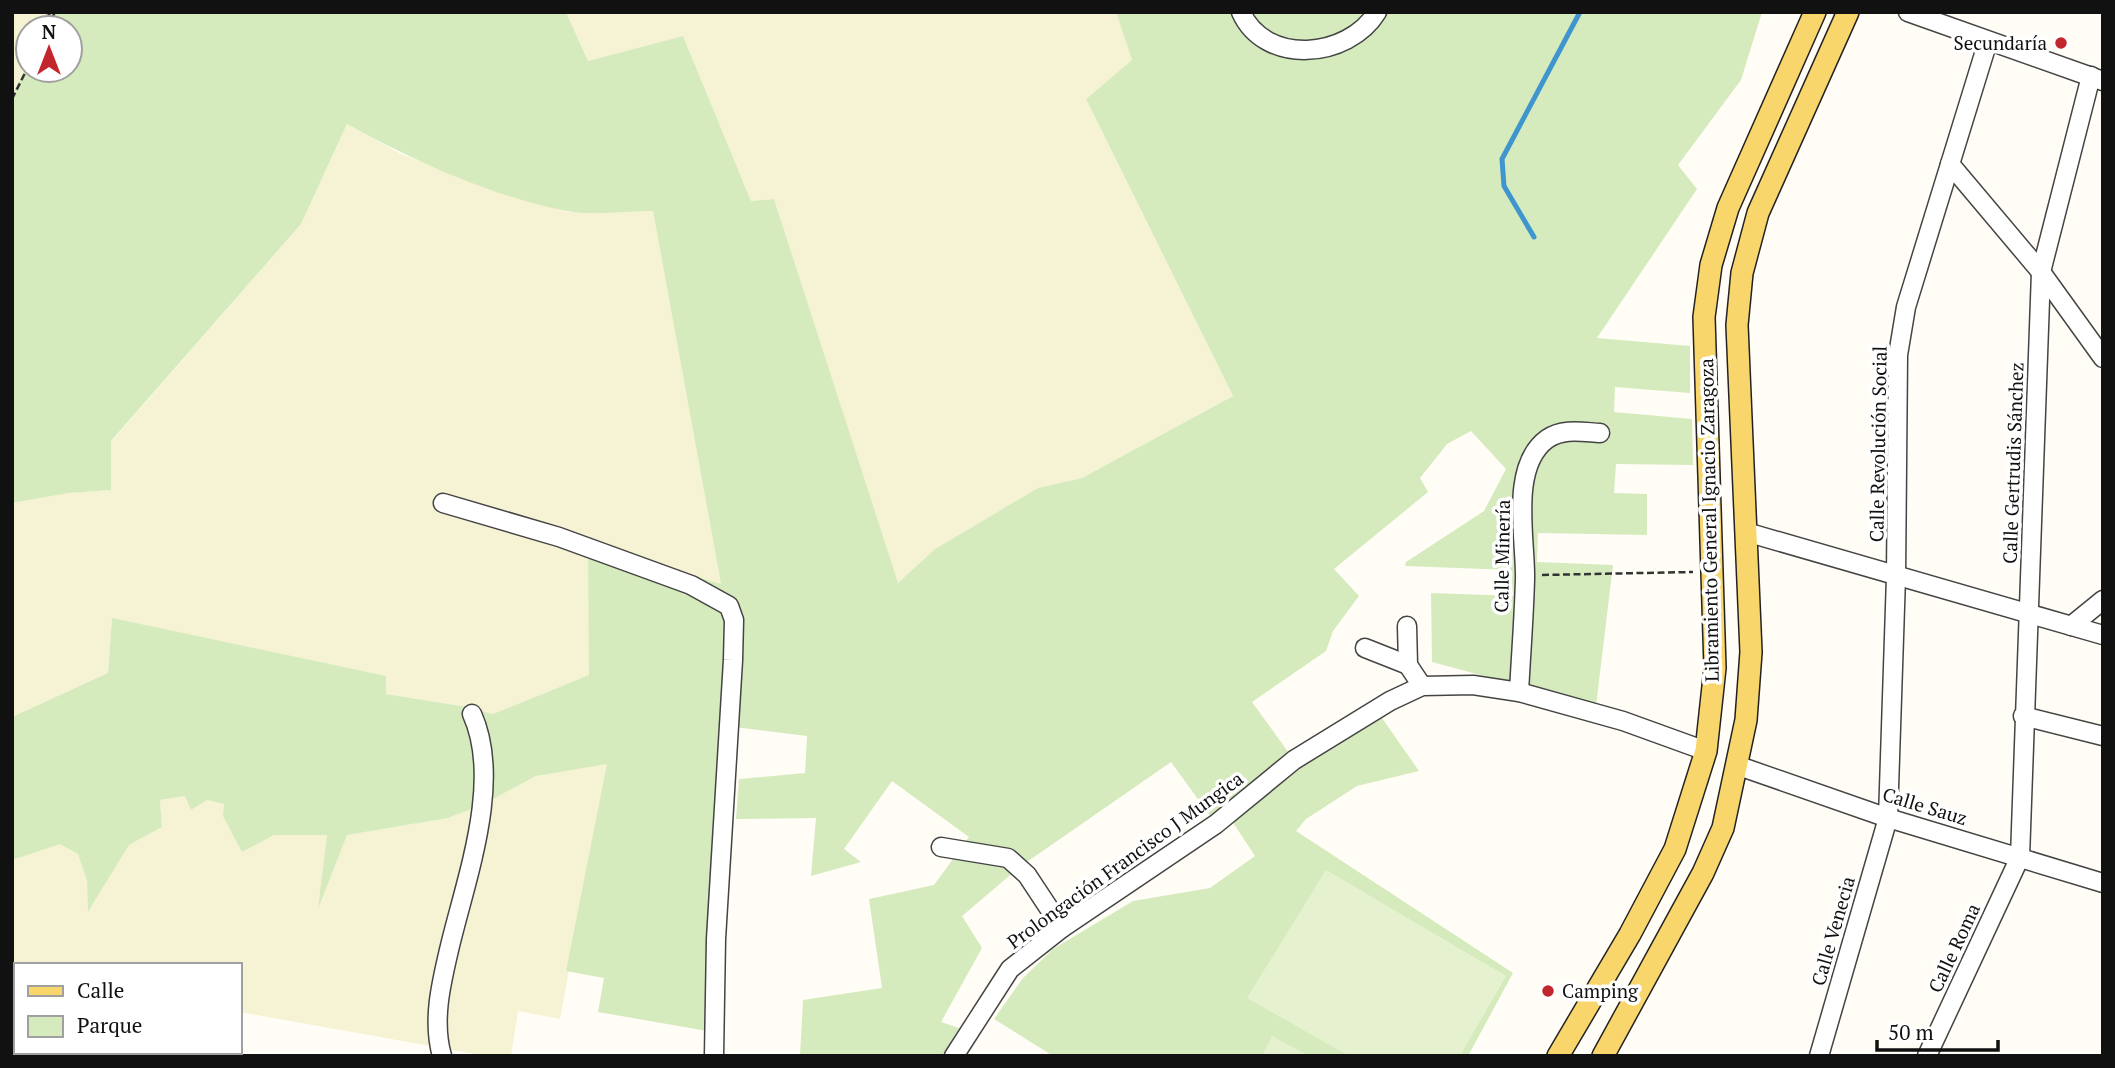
<svg xmlns="http://www.w3.org/2000/svg" width="2115" height="1068" font-family="'PT Serif',serif">
  <style>
    .farmland { fill: #f6f3d4 }
    .green { fill: #d5ebbd }
    .pitch { fill: #e6f2cf }
    .lines { fill: none; stroke-linecap: round; stroke-linejoin: round }
    .stream { stroke: #3f96cf; stroke-width: 5 }
    .minor-casing { stroke: #444; stroke-width: 21 }
    .major-casing { stroke: #222; stroke-width: 24 }
    .path { stroke: #333; stroke-width: 2.5; stroke-dasharray: 7 3.5; stroke-linecap: butt }
    .minor { stroke: #fff; stroke-width: 18 }
    .major { stroke: #f9d66b; stroke-width: 21 }
    .poi-dot { fill: #c4262e; stroke: #fff; stroke-width: 2.5 }
    .labels { text-anchor: middle; stroke-width: 7; stroke-linejoin: round; paint-order: stroke }
    .poi-label { font-size: 19px; fill: #111; stroke: #fff; text-anchor: end }
    .street-label { font-size: 19px; fill: #111; stroke: #fff }
  </style>
  <rect width="100%" height="100%" fill="#fffdf5"/>
  <g class="farmland">
    <path d="M12 12H53L46 28H28V64L12 95Z"/>
    <path d="M566 12H1116L1132 60 1086 99 1233 396 1082 478 1038 488 935 549 897 584 774 199 751 201 683 36 588 61Z"/>
    <path d="M347 124 401 154 503 192 568 212 653 211 721 584 589 675 493 714 467 707 386 694 385 676 112 619 108 673 12 717V503L69 493 111 490V442L301 224Z"/>
    <path d="M608 763 560 1019 518 1011 511 1056H486L240 1012V965H16V1006L12 1005V860L45 846 60 843 78 854 87 881 89 911 129 845 162 827 160 800 186 796 191 810 207 800 225 804 242 852 274 835H328L319 905 346 835 448 818 482 805 536 776Z"/>
  </g>
  <g class="green">
    <path d="M53 12H566L588 61 683 36 751 201 774 199 898 583 935 549 1038 488 1082 478 1233 396 1086 99 1132 60 1116 12H1762L1741 80 1678 165 1697 189 1597 338 1690 346V393L1615 387 1614 412 1692 419 1693 465 1616 464 1614 493 1647 494V535L1538 533 1537 562 1613 565 1596 706 1432 662 1431 593 1513 596 1511 570 1405 566 1406 562 1484 511 1506 469 1471 431 1447 444 1420 478 1428 492 1334 569 1359 596 1333 631 1326 651 1252 702 1294 760 1377 711 1419 771 1357 786 1306 819 1296 831 1513 973 1468 1056H1053L994 1019 1023 978 1053 949 1133 901 1210 888 1255 856 1228 815 1216 824 1171 762 1021 866 962 916 982 948 941 1022 959 1028 942 1056H800L803 1000 882 988 869 899 934 885 969 837 892 781 844 849 861 862 811 876 816 818 736 819 739 779 805 773 807 736 727 726 713 1032 598 1012 604 978 566 971 607 764 536 776 482 805 448 818 347 835 318 909 327 835H274L242 852 223 816 224 804 207 800 191 810 185 796 160 800 162 827 129 845 88 912 87 881 78 854 60 844 12 860V717L108 673 112 618 386 676V694L467 707 493 714 589 675 588 545 721 584 653 211C626 211 594 216 567 211 493 197 412 160 347 124L301 224 111 441V490L69 493 12 503V95L28 64V70H70V28H46Z"/>
    <path d="M43 1052H123V1056H66Z"/>
  </g>
  <g class="pitch">
    <path d="M1326 870 1506 976 1460 1056H1349L1247 998Z"/>
    <path d="M1272 1036 1309 1056H1262Z"/>
  </g>
  <g class="lines">
    <path class="stream" d="M1534 237 1504 186 1502 159 1580 12"/>
    <defs>
      <g id="minor">
        <path d="M1241 12C1265 66 1348 59 1377 12"/>
        <path d="M1908 12 2103 81"/>
        <path d="M1950 164 2041 272 2103 358"/>
        <path d="M443 503 559 537 691 585 729 606 734 620 733 660 716 939 714 1056"/>
        <path d="M1746 532 2103 635"/>
        <path d="M1407 626 1408 665 1422 686"/>
        <path d="M2071 626 2103 600"/>
        <path d="M1365 648 1408 665"/>
        <path d="M1519 692C1521 654 1524 617 1525 579 1526 540 1509 467 1547 439 1563 428 1582 432 1600 433"/>
        <path d="M2023 716 2103 736"/>
        <path d="M1736 765 1888 818 2103 883"/>
        <path d="M941 847 1008 858 1027 875 1062 928"/>
        <path d="M12 1017 16 1018"/>
        <path d="M148 1052 164 1056"/>
        <path d="M442 1056C432 1021 441 984 449 950 465 881 503 782 472 714"/>
        <path d="M954 1056 1010 969 1062 928 1216 824 1294 760 1390 701 1422 686 1473 685 1519 692 1623 721 1706 751"/>
        <path d="M1819 1056 1888 818 1896 577 1898 355 1906 307 1988 41"/>
        <path d="M1927 1056 2020 857 2041 272 2091 76"/>
      </g>
      <g id="major">
        <path d="M1558 1056 1630 934 1675 849 1706 751 1715 668 1704 317 1711 265 1728 208 1815 12"/>
        <path d="M1603 1056 1703 873 1723 828 1746 720 1751 652 1737 325 1742 273 1758 213 1848 12"/>
      </g>
    </defs>
    <use href="#minor" class="minor-casing"/>
    <use href="#major" class="major-casing"/>
    <g class="path">
      <path d="M44 12 53 15"/>
      <path d="M47 28 55 12"/>
      <path d="M12 99 28 67"/>
      <path d="M1542 575 1693 572"/>
    </g>
    <use href="#minor" class="minor"/>
    <use href="#major" class="major"/>
  </g>
  <g class="poi-dot">
    <circle cx="2061" cy="43" r="7"/>
    <circle cx="1548" cy="991" r="7"/>
  </g>
  <g class="labels">
    <g class="poi-label">
      <text x="2047" y="50">Secundaría</text>
      <text x="1562" y="998" text-anchor="start">Camping</text>
    </g>
    <g class="street-label">
      <text transform="translate(1878 444) rotate(-89)" y="7">Calle Revolución Social</text>
      <text transform="translate(2013 463) rotate(-88)" y="7">Calle Gertrudis Sánchez</text>
      <text transform="translate(1709 520) rotate(-91)" y="7">Libramiento General Ignacio Zaragoza</text>
      <text transform="translate(1502 556) rotate(-89)" y="7">Calle Minería</text>
      <text transform="translate(1925 806) rotate(17)" y="7">Calle Sauz</text>
      <text transform="translate(1125 860) rotate(-36)" y="7">Prolongación Francisco J Mungica</text>
      <text transform="translate(1833 931) rotate(-74)" y="7">Calle Venecia</text>
      <text transform="translate(1954 948) rotate(-65)" y="7">Calle Roma</text>
    </g>
  </g>
  <rect width="2115" height="1068" fill="none" stroke="#111111" stroke-width="28"/>
  <rect x="14" y="963" width="228" height="91" fill="#ffffff" stroke="#a0a0a0" stroke-width="2"/>
  <rect x="28" y="986" width="35" height="10" fill="#f9d66b" stroke="#a0a0a0" stroke-width="2"/>
  <text x="77" y="998" font-size="21" fill="#111111">Calle</text>
  <rect x="28" y="1016" width="35" height="21" fill="#d5ebbd" stroke="#a0a0a0" stroke-width="2"/>
  <text x="77" y="1033" font-size="21" fill="#111111">Parque</text>
  <g transform="translate(49 49)"><circle r="33" fill="#ffffff" stroke="#a0a0a0" stroke-width="2"/>
  <path d="M0-5L12 26L0 18L-12 26Z" fill="#c4262e"/>
  <text y="-10" font-size="19" font-weight="bold" text-anchor="middle" fill="#111111">N</text>
  </g>
  <path d="M1877 1040v10h121v-10" fill="none" stroke="#111111" stroke-width="3.5"/>
  <text x="1888" y="1040" font-size="21" fill="#111111" stroke="#ffffff" stroke-width="5" paint-order="stroke">50 m</text>
</svg>
